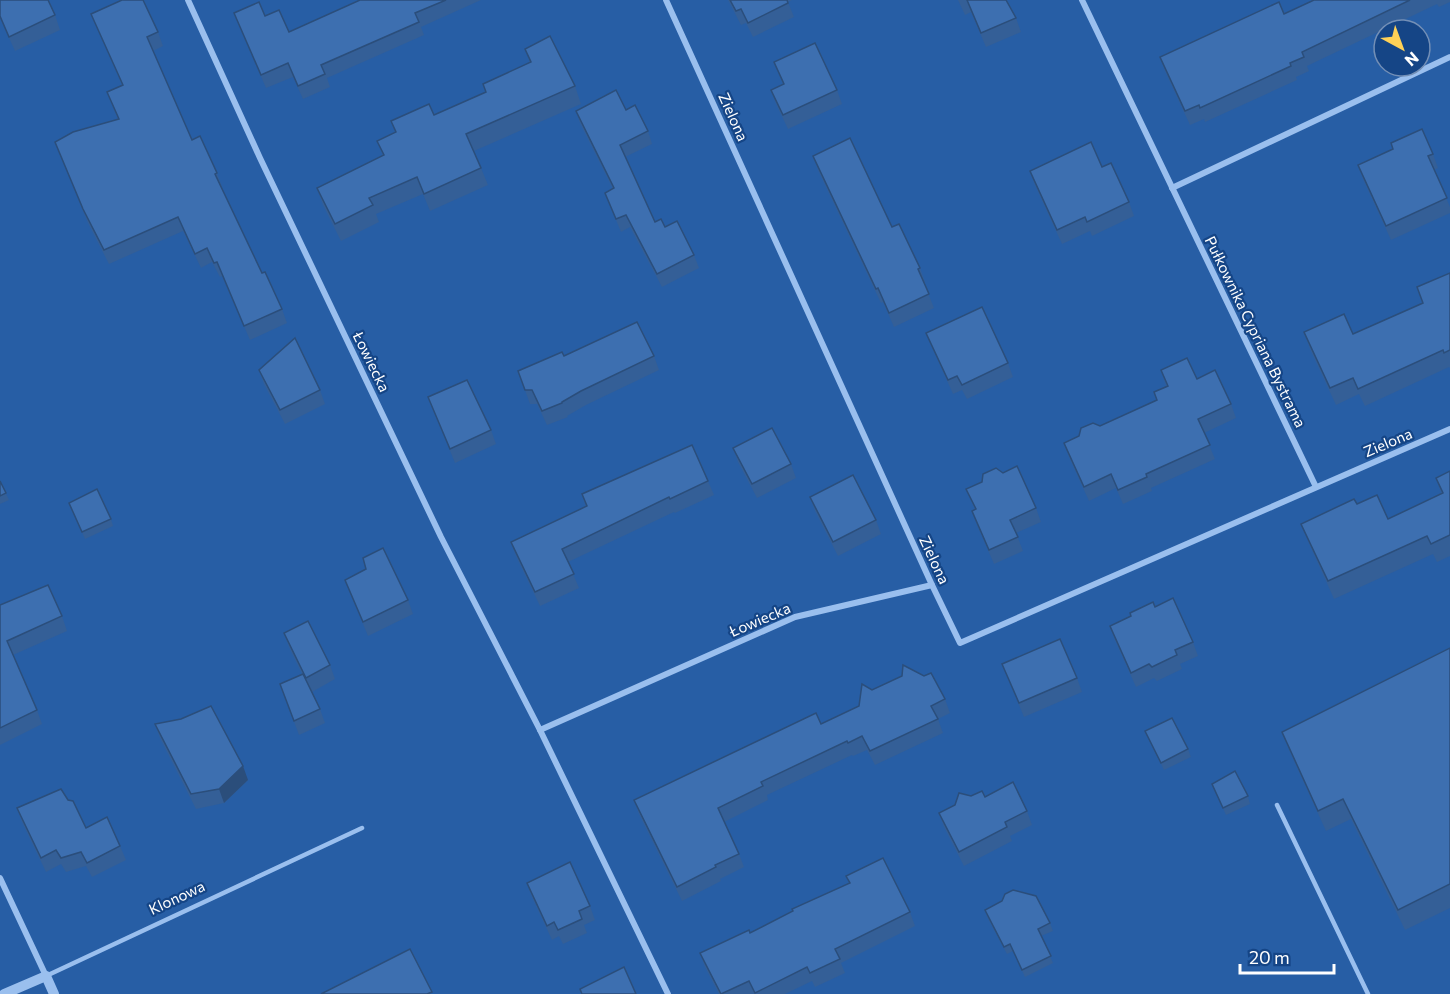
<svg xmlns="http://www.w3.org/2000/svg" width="1450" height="994" font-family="Commissioner,sans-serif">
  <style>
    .green { fill: #275ea5; fill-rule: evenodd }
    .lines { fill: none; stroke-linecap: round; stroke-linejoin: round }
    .service { stroke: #9abfee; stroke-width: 4.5 }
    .minor { stroke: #9abfee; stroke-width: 6 }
    .tertiary { stroke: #9abfee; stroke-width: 10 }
    .wall { fill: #345f97 }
    .shaded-wall { fill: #2b4e7b }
    .building { fill: #3d6fb0; stroke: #2b4e7b; stroke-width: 1.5 }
    .labels { text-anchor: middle; stroke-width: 4.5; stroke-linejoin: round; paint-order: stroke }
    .street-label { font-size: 15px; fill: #fff; stroke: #154586 }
  </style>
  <rect width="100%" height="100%" fill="#154586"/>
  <path class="green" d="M0 0H1450V994H0ZM1384 30H1420V66H1384Z"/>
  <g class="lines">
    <g class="service">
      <path d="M1277 805 1368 994"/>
      <path d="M46 976 362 828"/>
    </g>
    <g class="minor">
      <path d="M188 0 260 158 441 537 540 730 668 994"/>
      <path d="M666 0 932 585 960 643 1450 429"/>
      <path d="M1082 0 1316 487"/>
      <path d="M1172 188 1450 57"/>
      <path d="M540 730 795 617 932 585"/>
      <path d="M0 878 46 976"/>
    </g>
    <path class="tertiary" d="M4 994 46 976 54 994"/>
  </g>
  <g class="wall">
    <path d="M0 0 55 15 60 30 15 51 0 18Z"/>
    <path d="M360 0H481L421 27 424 35 327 78 330 87 303 99 293 77 266 88 239 26 234 13 265 16 289 32Z"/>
    <path d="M728 0H792L788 2 794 17 753 37 746 23 741 25Z"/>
    <path d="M958 0H1006L1016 18 1021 32 986 47 971 12 965 15Z"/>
    <path d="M1314 0H1450V2L1439 7 1437 4 1307 66 1309 71 1296 77 1297 80 1205 122 1204 119 1190 125 1165 71 1160 57 1284 14Z"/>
    <path d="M91 14 158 32 163 46 153 51 192 140 217 173 222 187 221 188 262 273 282 309 287 323 250 340 222 276 220 277 212 262 201 268 183 231 109 264 88 223 55 142 118 120 107 92 122 85 97 28Z"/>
    <path d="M525 49 575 86 581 104 474 151 488 185 430 211 423 194 376 214 379 222 341 241 323 205 317 188 383 156 377 141 395 132 391 121 434 115 486 92 483 84 530 63Z"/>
    <path d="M774 62 837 90 842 104 788 129 776 104 771 90 783 84Z"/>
    <path d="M626 110 648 131 652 144 625 157 655 222 665 227 694 255 699 268 662 287 630 227 621 232 605 193 613 189 580 123 576 111Z"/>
    <path d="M1391 143 1433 154 1438 168 1434 170 1450 207V213L1391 240 1363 179 1358 165 1393 149Z"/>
    <path d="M813 156 892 227 920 268 925 282 924 283 934 308 894 327 883 302 881 303 818 170Z"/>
    <path d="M1102 167 1129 202 1134 216 1092 236 1090 231 1062 244 1035 185 1030 171Z"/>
    <path d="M1450 273V368L1449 367 1365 406 1359 394 1336 405 1310 349 1304 332 1353 334 1422 303 1417 287Z"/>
    <path d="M926 333 1008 363 1013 377 967 399 962 390 953 394 932 347Z"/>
    <path d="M564 356H654L659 370 586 405 567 416 568 417 547 425 537 404H530L518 371Z"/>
    <path d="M259 370 320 390 325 404 285 424 264 384Z"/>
    <path d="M1161 370 1197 379 1231 404 1236 418 1204 433 1215 459 1151 488 1152 491 1123 504 1116 488 1089 501 1069 457 1064 443 1157 400 1154 392 1166 386Z"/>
    <path d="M428 397 491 430 496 444 455 463Z"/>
    <path d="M733 448 791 464 796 478 757 498 738 462Z"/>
    <path d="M1450 471V556L1437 562 1433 554 1334 599 1308 541 1301 524 1388 519 1441 493 1436 478Z"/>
    <path d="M0 481 9 500 0 504Z"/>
    <path d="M708 481 714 495 675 513 674 512 568 562 579 588 540 606 516 556 511 542 586 507 582 494Z"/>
    <path d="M966 489 1036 508 1041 522 1016 533 1023 551 994 564 977 525 972 511 975 510Z"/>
    <path d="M810 497 876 520 881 534 838 556 815 511Z"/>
    <path d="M69 503 111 519 113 526 85 539Z"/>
    <path d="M345 580 408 600 413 614 368 636Z"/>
    <path d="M0 605 62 616 67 631 13 655 37 710 42 724 0 745Z"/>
    <path d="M1155 607 1193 642 1198 656 1180 664 1182 669 1157 681 1154 678 1136 687 1115 640 1110 626Z"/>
    <path d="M284 633 330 665 335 679 312 692 320 709 325 723 299 735 280 684 302 674 289 647Z"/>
    <path d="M1450 648V908L1405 930 1351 819 1326 831 1290 752 1282 732Z"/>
    <path d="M1002 664 1077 678 1082 692 1024 717Z"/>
    <path d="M872 690 945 699 950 713 938 719 943 733 875 765 867 750 853 756 852 755 767 795 768 800 724 822 739 854 744 867 720 879 721 881 682 901 639 814 634 800 821 724 859 706Z"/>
    <path d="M155 724 248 780 224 803 196 809 160 738Z"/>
    <path d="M1145 731 1188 749 1191 757 1164 770Z"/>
    <path d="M1212 784 1248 796 1250 804 1226 815Z"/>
    <path d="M971 796 985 797 1027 811 1032 825 1010 836 1012 841 964 866 944 827 939 813Z"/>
    <path d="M17 808 86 828 120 846 126 860 92 877 86 866 66 872 61 864 46 872 22 822Z"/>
    <path d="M846 876 910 912 915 926 841 963 845 973 815 987 812 981 785 994H719L705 967 700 953 750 933 849 883Z"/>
    <path d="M527 883 590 906 595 920 584 925 587 933 563 944 559 936 552 940 532 897Z"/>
    <path d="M985 910 1050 923 1053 931 1041 936 1053 963 1025 977 1013 951 1007 954 987 917Z"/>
  </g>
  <path class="shaded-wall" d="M243 766 248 780 224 803 219 789Z"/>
  <g class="building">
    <path d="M0 0H48L55 15 9 37 0 16Z"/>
    <path d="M122 0H143L158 32 147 37 192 140 200 136 217 173 215 174 262 273 265 272 282 309 244 326 217 262 214 263 207 248 195 254 178 217 104 250 83 209 55 142 73 132 119 119 107 92 123 85 91 14Z"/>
    <path d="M360 0H446L415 13 419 22 321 65 325 74 298 86 288 63 261 75 234 13 259 2 265 16 279 10 289 32Z"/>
    <path d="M730 0H787L788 3 748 23 741 9 736 11Z"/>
    <path d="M967 0H1006L1016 18 981 33Z"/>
    <path d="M1314 0H1410L1302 52 1304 57 1290 63 1291 66 1200 108 1199 105 1185 111 1160 57 1279 2 1284 14Z"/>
    <path d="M550 36 575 86 466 134 481 168 424 194 417 177 369 198 373 205 335 224 317 188 384 155 377 141 396 132 391 121 429 104 434 115 486 92 483 84 531 62 525 49Z"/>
    <path d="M815 43 837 90 783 115 771 90 784 84 774 62Z"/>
    <path d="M616 90 626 110 635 105 648 131 620 145 655 222 661 219 665 227 677 221 694 255 657 274 626 215 616 219 605 193 614 188 576 111Z"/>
    <path d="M1422 129 1433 154 1428 156 1447 198 1386 226 1358 165 1393 149 1391 143Z"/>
    <path d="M850 138 892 227 899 224 920 268 918 269 929 294 889 313 878 288 876 289 813 156Z"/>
    <path d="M1091 142 1102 167 1111 163 1129 202 1087 222 1085 217 1057 230 1030 171Z"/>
    <path d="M1450 273V350L1444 353 1443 350 1358 389 1353 378 1330 388 1304 332 1344 314 1353 334 1423 303 1417 287Z"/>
    <path d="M982 307 1008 363 962 385 957 376 948 380 926 333Z"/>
    <path d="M637 322 654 356 581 391 562 402V403L542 411 532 390H525L518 371 562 352 564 356Z"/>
    <path d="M295 338 320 390 280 410 259 370Z"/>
    <path d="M1187 358 1197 379 1215 370 1231 404 1198 419 1210 445 1146 474 1147 477 1118 490 1111 474 1084 487 1064 443 1079 436 1081 428 1093 423 1100 426 1157 400 1154 392 1168 386 1161 370Z"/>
    <path d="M467 380 491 430 450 449 428 397Z"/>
    <path d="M772 428 791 464 752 484 733 448Z"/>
    <path d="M692 445 708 481 670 499 669 497 562 549 574 574 535 592 511 542 587 506 582 494Z"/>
    <path d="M1017 466 1036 508 1010 520 1018 537 989 550 972 511 976 509 966 489 982 482 983 474 996 468 1003 473Z"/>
    <path d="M1450 471V535L1431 544 1427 536 1328 581 1301 524 1354 499 1357 504 1377 495 1388 519 1443 493 1436 478Z"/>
    <path d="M853 475 876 520 833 542 810 497Z"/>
    <path d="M0 481 6 493 0 496Z"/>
    <path d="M97 489 111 519 82 532 69 503Z"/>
    <path d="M383 548 408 600 363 622 345 580 366 569 363 558Z"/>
    <path d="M48 585 62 616 7 641 37 710 0 728V605Z"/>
    <path d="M1173 598 1193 642 1175 650 1177 655 1152 667 1149 664 1131 673 1110 626 1131 616 1130 613 1153 602 1155 607Z"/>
    <path d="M308 621 330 665 306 678 284 633Z"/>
    <path d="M1060 639 1077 678 1019 703 1002 664Z"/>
    <path d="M1450 648V884L1398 910 1343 799 1318 811 1282 732Z"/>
    <path d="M903 665 924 676 931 673 945 699 931 706 938 719 870 751 862 736 848 743 847 741 761 782 763 786 718 808 739 854 715 865 716 867 677 887 634 800 816 713 821 724 859 706 862 684 872 690 902 676Z"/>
    <path d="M303 674 320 709 294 721 280 684Z"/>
    <path d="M211 706 243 766 219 789 191 794 155 724 181 719Z"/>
    <path d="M1172 718 1188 749 1161 763 1145 731Z"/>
    <path d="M1235 771 1248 796 1223 808 1212 784Z"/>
    <path d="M1013 782 1027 811 1005 822 1007 827 959 852 939 813 955 805 959 793 971 796 982 791 985 797Z"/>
    <path d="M61 789 68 800 73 801 86 828 107 817 120 846 87 863 81 852 61 858 56 850 41 858 17 808Z"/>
    <path d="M883 858 910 912 835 949 840 959 810 973 807 967 755 993 749 981 721 994 700 953 749 930 750 933 793 911 792 909 850 883 846 876Z"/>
    <path d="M570 862 590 906 579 911 582 919 558 930 554 922 547 926 527 883Z"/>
    <path d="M1013 890 1036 896 1050 923 1038 929 1051 956 1022 970 1010 944 1004 947 985 910 1002 901 1005 894Z"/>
    <path d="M410 949 432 992 427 994H321Z"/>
    <path d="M624 967 636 994H582L580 989Z"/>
  </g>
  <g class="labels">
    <g class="street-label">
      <text transform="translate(733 117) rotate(66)" y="5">Zielona</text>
      <text transform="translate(1255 332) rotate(64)" y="5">Pułkownika Cypriana Bystrama</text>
      <text transform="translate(371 362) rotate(64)" y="5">Łowiecka</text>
      <text transform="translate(1388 443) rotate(-23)" y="5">Zielona</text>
      <text transform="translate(934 560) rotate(65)" y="5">Zielona</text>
      <text transform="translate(760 620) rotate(-23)" y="5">Łowiecka</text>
      <text transform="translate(177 898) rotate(-25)" y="5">Klonowa</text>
    </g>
  </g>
  <g transform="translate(1402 48) rotate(139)"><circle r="28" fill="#154586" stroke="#738fb6" stroke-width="1.5"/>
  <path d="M0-4.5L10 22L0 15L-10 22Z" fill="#ffd157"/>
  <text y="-9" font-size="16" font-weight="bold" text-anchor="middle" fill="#ffffff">N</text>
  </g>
  <path d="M1240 964v9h94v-9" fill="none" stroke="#ffffff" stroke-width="3"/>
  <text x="1249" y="964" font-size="18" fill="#ffffff" stroke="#154586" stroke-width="4.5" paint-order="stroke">20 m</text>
</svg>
